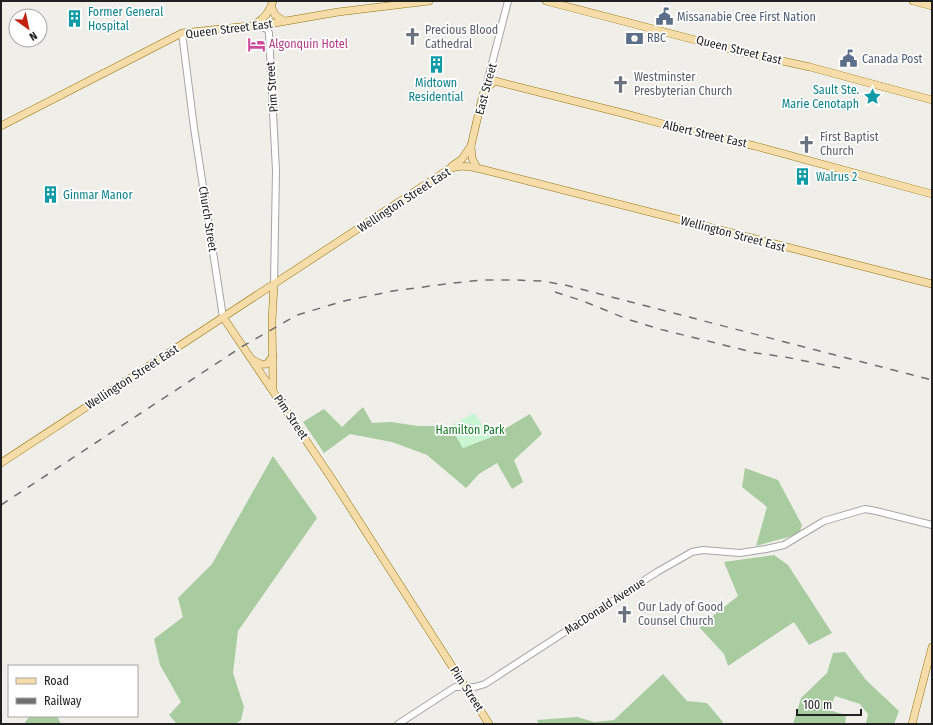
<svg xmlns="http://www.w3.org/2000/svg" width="933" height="725" font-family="'Fira Sans Condensed',sans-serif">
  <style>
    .forest { fill: #a8cca0 }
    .park { fill: #c9f6d2 }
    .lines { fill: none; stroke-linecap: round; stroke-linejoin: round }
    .minor-casing { stroke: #a5a5a5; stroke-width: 8 }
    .major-casing { stroke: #92740b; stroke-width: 8 }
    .minor { stroke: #fff; stroke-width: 6 }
    .major { stroke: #f6dca8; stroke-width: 7 }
    .rail { stroke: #6f6f6f; stroke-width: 1.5; stroke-dasharray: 8 8; stroke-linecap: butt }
    .labels { text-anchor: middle; stroke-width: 3.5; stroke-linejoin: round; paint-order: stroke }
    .culture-label { font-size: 12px; fill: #0d838f; stroke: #fff; text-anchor: start }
    .service-label { font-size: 12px; fill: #4e5e75; stroke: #fff; text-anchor: start }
    .street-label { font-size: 12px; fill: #212121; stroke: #fff }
    .worship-label { font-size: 12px; fill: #5b616d; stroke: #fff; text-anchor: start }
    .hotel-label { font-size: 12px; fill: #b23c85; stroke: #fff; text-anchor: start }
    .park-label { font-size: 12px; fill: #147927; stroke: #fff }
  </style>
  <rect width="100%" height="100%" fill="#f0eee8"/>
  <g class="forest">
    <path d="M363 407 372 423 391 422 418 426H450L463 448 491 437 530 414 542 434 514 460 523 482 512 489 497 463 479 474 466 488 427 455 392 442 350 434 324 453 303 422 324 409 342 427Z"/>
    <path d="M273 456 317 518 238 631 233 673 244 707 241 720 235 724H177L169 715 181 702 160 665 154 639 183 617 178 598 212 564Z"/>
    <path d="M745 468 778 480 802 525 799 534 756 546 767 507 742 487Z"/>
    <path d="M774 555 788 565 832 633 809 645 794 622 728 666 724 654 699 627 738 596 724 562Z"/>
    <path d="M845 652 866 680 899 711 894 724H866L868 714 860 704 835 696 829 710 846 715 845 724H793L801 698 827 673 833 653Z"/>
    <path d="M663 674 687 701 707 703 723 722 721 724H539L537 720 577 717 594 722 614 720Z"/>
    <path d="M52 716H57L61 724H24L29 717Z"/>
  </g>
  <path class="park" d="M474 413 491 437 463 448 450 426Z"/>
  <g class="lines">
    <defs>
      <g id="minor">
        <path d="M259 26 267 29 269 33 276 171 274 284"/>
        <path d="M182 33 194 128 223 317"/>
        <path d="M485 91 508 1"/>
        <path d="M398 724 455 687H475L485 684 657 572 692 552 703 550 740 553 766 549 784 545 824 521 865 509 876 511 932 525"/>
      </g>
      <g id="major">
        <path d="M546 1 745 53 810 67 932 100"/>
        <path d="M913 1 932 6"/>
        <path d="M271 6 275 15 284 21"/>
        <path d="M255 24C264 19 270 11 273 1"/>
        <path d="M1 126 182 33 269 24 338 12 429 1"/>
        <path d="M471 146 472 158 477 168"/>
        <path d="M452 166 462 159 471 146 483 94 488 87 495 81 626 114 674 127 755 146 932 194"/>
        <path d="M223 317 332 479 489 724"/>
        <path d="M253 360C258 363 261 365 267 364L273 356"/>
        <path d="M273 390 272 321 274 284"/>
        <path d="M1 463 449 169C459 165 467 166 477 168L932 284"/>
        <path d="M912 724 932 647"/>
      </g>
    </defs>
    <use href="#minor" class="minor-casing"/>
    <use href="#major" class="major-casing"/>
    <use href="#minor" class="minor"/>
    <use href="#major" class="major"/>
    <g class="rail">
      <path d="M555 292 583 301 627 319 659 329 756 353 785 357 840 368"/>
      <path d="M1 505 243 346 297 315 344 301 393 291 453 283 483 280H515L542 281 565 285 932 380"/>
    </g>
  </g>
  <defs>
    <symbol id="civic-bare" viewBox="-9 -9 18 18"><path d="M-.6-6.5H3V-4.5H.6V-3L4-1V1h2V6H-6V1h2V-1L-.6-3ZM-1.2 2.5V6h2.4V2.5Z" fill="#5c6f8a" stroke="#fff" stroke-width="2.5" paint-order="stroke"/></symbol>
    <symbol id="building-bare" viewBox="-9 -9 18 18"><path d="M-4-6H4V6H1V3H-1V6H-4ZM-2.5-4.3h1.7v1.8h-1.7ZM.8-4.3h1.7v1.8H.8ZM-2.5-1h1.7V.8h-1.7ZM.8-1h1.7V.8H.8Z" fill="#0f9aa8" stroke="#fff" stroke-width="2.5" paint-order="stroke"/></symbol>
    <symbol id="church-bare" viewBox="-9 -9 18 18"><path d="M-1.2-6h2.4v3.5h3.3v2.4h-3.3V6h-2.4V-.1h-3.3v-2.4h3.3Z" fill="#6b7280" stroke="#fff" stroke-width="2.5" paint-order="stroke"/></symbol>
    <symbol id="bank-bare" viewBox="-9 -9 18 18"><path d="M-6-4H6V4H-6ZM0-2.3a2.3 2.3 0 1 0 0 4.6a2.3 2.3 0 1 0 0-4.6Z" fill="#5c6f8a" stroke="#fff" stroke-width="2.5" paint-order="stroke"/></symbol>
    <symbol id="hotel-bare" viewBox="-9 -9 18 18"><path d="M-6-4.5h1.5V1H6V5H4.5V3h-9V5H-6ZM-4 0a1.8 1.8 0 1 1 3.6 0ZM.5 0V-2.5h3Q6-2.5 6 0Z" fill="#d1479c" stroke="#fff" stroke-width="2.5" paint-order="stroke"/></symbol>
    <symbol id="sight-bare" viewBox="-9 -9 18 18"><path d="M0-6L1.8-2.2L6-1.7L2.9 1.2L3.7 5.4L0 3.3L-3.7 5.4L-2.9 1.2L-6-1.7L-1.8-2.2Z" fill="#0f9aa8" stroke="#fff" stroke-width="2.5" paint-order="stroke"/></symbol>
  </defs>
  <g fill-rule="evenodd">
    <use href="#civic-bare" x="652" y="4" width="25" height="25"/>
    <use href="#building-bare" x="62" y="6" width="25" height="25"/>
    <use href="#church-bare" x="400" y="24" width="25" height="25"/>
    <use href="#bank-bare" x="622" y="26" width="25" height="25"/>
    <use href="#hotel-bare" x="244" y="32" width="25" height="25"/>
    <use href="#civic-bare" x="836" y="46" width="25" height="25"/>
    <use href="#building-bare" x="424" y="52" width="25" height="25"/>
    <use href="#church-bare" x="608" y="72" width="25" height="25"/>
    <use href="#sight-bare" x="860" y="84" width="25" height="25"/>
    <use href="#church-bare" x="794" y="132" width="25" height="25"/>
    <use href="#building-bare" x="790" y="164" width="25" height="25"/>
    <use href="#building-bare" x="38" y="182" width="25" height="25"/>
    <use href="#church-bare" x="612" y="602" width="25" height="25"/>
  </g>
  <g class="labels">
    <g class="culture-label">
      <text x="88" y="16">Former General<tspan x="88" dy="14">Hospital</tspan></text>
      <text x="436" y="87" text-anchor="middle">Midtown<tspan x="436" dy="14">Residential</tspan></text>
      <text x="859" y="94" text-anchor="end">Sault Ste.<tspan x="859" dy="14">Marie Cenotaph</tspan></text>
      <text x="816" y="181">Walrus 2</text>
      <text x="63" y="199">Ginmar Manor</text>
    </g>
    <g class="service-label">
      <text x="677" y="21">Missanabie Cree First Nation</text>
      <text x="647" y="42">RBC</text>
      <text x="862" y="63">Canada Post</text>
    </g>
    <g class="street-label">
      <text transform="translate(229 29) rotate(-7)" y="4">Queen Street East</text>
      <text transform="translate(739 50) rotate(14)" y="4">Queen Street East</text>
      <text transform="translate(272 87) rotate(-94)" y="4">Pim Street</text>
      <text transform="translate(486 89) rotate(-75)" y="4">East Street</text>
      <text transform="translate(705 134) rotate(13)" y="4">Albert Street East</text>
      <text transform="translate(404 200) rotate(-33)" y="4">Wellington Street East</text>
      <text transform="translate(208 219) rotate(81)" y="4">Church Street</text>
      <text transform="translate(733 234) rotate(15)" y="4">Wellington Street East</text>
      <text transform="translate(132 377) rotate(-33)" y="4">Wellington Street East</text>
      <text transform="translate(291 417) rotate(56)" y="4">Pim Street</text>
      <text transform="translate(605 606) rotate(-33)" y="4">MacDonald Avenue</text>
      <text transform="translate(467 689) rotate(57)" y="4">Pim Street</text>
    </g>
    <g class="worship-label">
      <text x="425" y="34">Precious Blood<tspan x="425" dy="14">Cathedral</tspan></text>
      <text x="634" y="81">Westminster<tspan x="634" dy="14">Presbyterian Church</tspan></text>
      <text x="820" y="141">First Baptist<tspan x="820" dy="14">Church</tspan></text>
      <text x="638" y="611">Our Lady of Good<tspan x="638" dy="14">Counsel Church</tspan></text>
    </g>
    <g class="hotel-label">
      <text x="269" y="48">Algonquin Hotel</text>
    </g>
    <g class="park-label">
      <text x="470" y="434">Hamilton Park</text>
    </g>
  </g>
  <rect width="933" height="725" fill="none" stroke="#212121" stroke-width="4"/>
  <rect x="8" y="665" width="130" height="52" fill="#ffffff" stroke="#a6a6a6"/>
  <rect x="16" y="678" width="20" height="6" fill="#f6dca8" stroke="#a6a6a6"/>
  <text x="44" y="685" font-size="12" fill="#212121">Road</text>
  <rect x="16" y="698" width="20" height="6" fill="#6f6f6f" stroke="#a6a6a6"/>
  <text x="44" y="705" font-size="12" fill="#212121">Railway</text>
  <g transform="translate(28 28) rotate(147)"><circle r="19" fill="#ffffff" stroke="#a6a6a6"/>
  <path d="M0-3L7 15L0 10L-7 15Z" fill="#c3220f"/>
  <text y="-6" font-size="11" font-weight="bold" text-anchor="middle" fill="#212121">N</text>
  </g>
  <path d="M797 709v6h64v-6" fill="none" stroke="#212121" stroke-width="2"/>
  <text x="803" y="709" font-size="12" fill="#212121" stroke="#ffffff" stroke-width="3" paint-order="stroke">100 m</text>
</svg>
